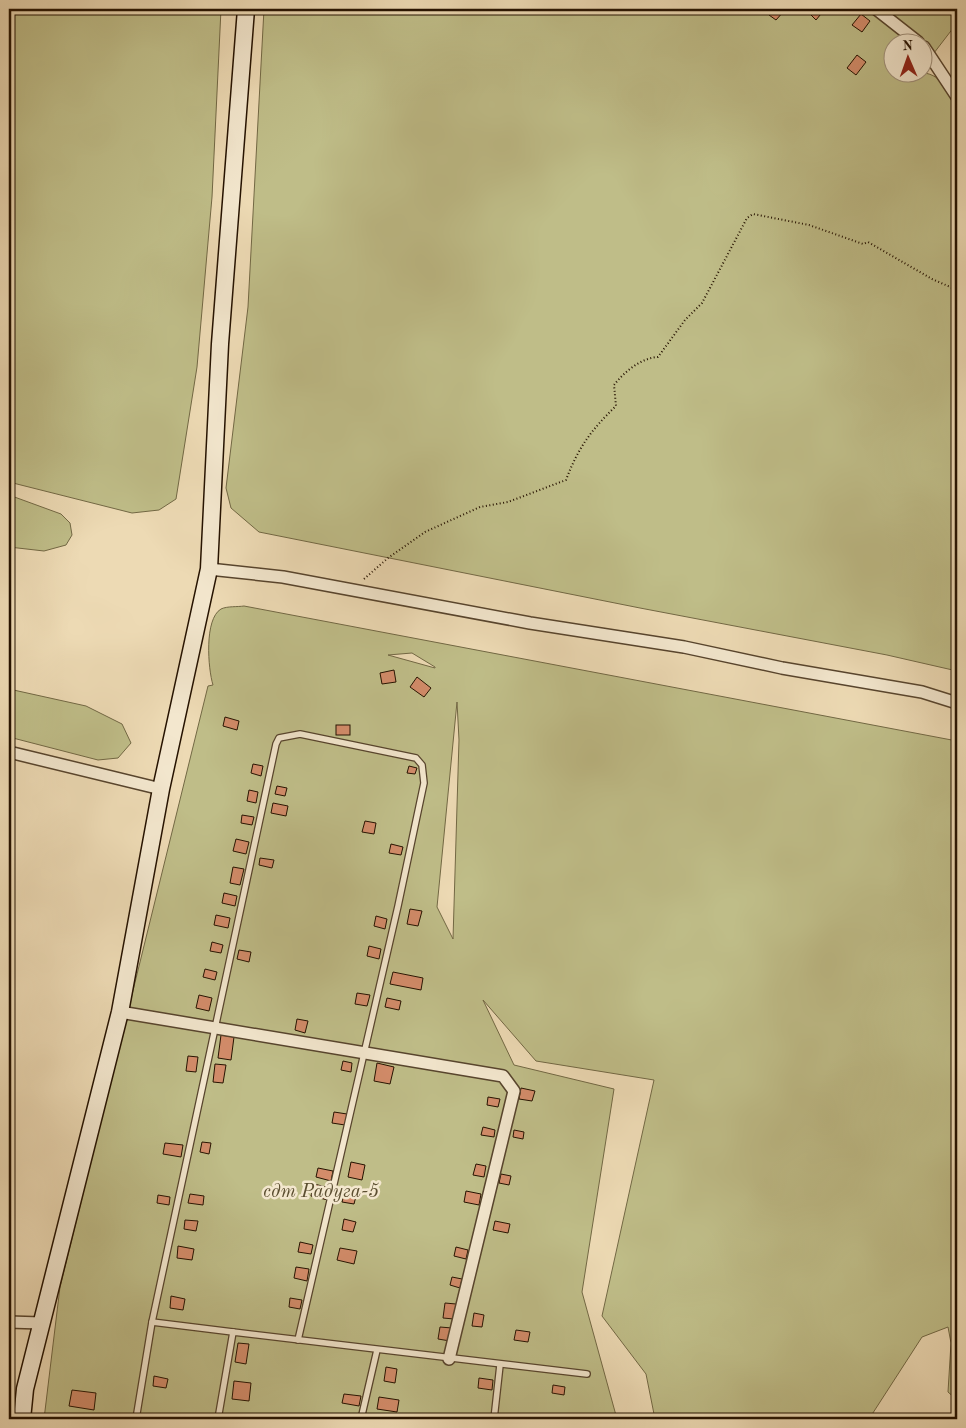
<svg xmlns="http://www.w3.org/2000/svg" width="966" height="1428" font-family="'Old Standard TT',serif">
  <style>
    .green { fill: #bfbd88; stroke: #726844; fill-rule: evenodd }
    .building { fill: #d38c6a; stroke: #251200 }
    .lines { fill: none; stroke-linecap: round; stroke-linejoin: round }
    .lane-casing { stroke: #57442d; stroke-width: 8 }
    .street-casing { stroke: #57442d; stroke-width: 14 }
    .secondary-casing { stroke: #251200; stroke-width: 19 }
    .path { stroke: #251200; stroke-width: 2; stroke-dasharray: 1 2.5; stroke-linecap: butt }
    .lane { stroke: #f3e7ce; stroke-width: 5.5 }
    .street { stroke: #f3e7ce; stroke-width: 11 }
    .secondary { stroke: #f3e7ce; stroke-width: 16 }
    .labels { text-anchor: middle; stroke-width: 5; stroke-linejoin: round; paint-order: stroke }
    .park-label { font-size: 19px; font-style: italic; fill: #5b4e30; stroke: #f3e7ce }
  </style>
  <rect width="100%" height="100%" fill="#eddab4"/>
  <filter id="stains"><feTurbulence type="fractalNoise" baseFrequency=".004" numOctaves="4"/><feColorMatrix values="0 0 0 0 .2 0 0 0 0 .09 0 0 0 0 .02 0 0 0 .5 -.17"/></filter>
  <radialGradient id="worn" r=".72"><stop offset=".6" stop-color="#630" stop-opacity="0"/><stop offset="1" stop-color="#630" stop-opacity=".3"/></radialGradient>
  <g class="green">
    <path d="M9 9H221L212 197 197 367 176 499 159 510 132 513 9 482Z"/>
    <path d="M264 9H957V23L924 66V42H894V72C935 72 936 70 957 107V671L887 655 640 608 259 532 231 508 226 488 248 307Z"/>
    <path d="M9 495 61 514 70 523 72 535 66 545 44 551 9 547Z"/>
    <path d="M244 606 957 741V1400L948 1392 951 1343 948 1327 922 1337 869 1419H655L646 1374 602 1316 654 1080 536 1061 483 1000 514 1065 614 1089 582 1292 617 1419H44L60 1287 208 686 213 685C208 669 204 619 221 609 227 606 238 607 244 606ZM412 653 435 667V668L388 655ZM457 702 459 740 453 939 437 907Z"/>
    <path d="M9 689 86 706 122 724 131 743 118 758 98 760 9 737Z"/>
  </g>
  <g class="building">
    <path d="M775 9 784 11 776 20 769 15Z"/>
    <path d="M811 9H825L816 20 808 12Z"/>
    <path d="M861 14 870 21 862 32 852 25Z"/>
    <path d="M857 55 866 62 856 75 847 68Z"/>
    <path d="M394 670 396 682 382 684 380 673Z"/>
    <path d="M417 677 431 688 424 697 410 687Z"/>
    <path d="M225 717 239 721 237 730 223 726Z"/>
    <rect x="336" y="725" width="14" height="10"/>
    <path d="M253 764 263 766 261 776 251 773Z"/>
    <path d="M409 766 417 768 415 774 407 773Z"/>
    <path d="M277 786 287 788 285 796 275 794Z"/>
    <path d="M249 790 258 792 256 803 247 801Z"/>
    <path d="M273 803 288 806 286 816 271 813Z"/>
    <path d="M242 815 254 817 252 825 241 823Z"/>
    <path d="M365 821 376 823 374 834 362 832Z"/>
    <path d="M236 839 249 842 246 854 233 851Z"/>
    <path d="M391 844 403 847 401 855 389 853Z"/>
    <path d="M260 858 274 860 272 868 259 865Z"/>
    <path d="M233 867 244 869 240 885 230 883Z"/>
    <path d="M224 893 237 896 235 906 222 903Z"/>
    <path d="M410 909 422 911 418 926 407 924Z"/>
    <path d="M216 915 230 918 228 928 214 925Z"/>
    <path d="M376 916 387 919 385 929 374 926Z"/>
    <path d="M212 942 223 945 221 953 210 951Z"/>
    <path d="M369 946 381 949 379 959 367 956Z"/>
    <path d="M239 950 251 952 249 962 237 959Z"/>
    <path d="M205 969 217 972 215 980 203 977Z"/>
    <path d="M393 972 423 978 421 990 390 984Z"/>
    <path d="M357 993 370 995 367 1006 355 1004Z"/>
    <path d="M199 995 212 998 209 1011 196 1008Z"/>
    <path d="M387 998 401 1001 399 1010 385 1007Z"/>
    <path d="M297 1019 308 1021 305 1033 295 1030Z"/>
    <path d="M221 1035 234 1037 231 1060 218 1058Z"/>
    <path d="M188 1056 198 1057 196 1072 186 1071Z"/>
    <path d="M343 1061 352 1063 351 1072 341 1070Z"/>
    <path d="M377 1063 394 1067 390 1084 374 1081Z"/>
    <path d="M215 1064 226 1065 223 1083 213 1082Z"/>
    <path d="M521 1088 535 1091 532 1101 519 1099Z"/>
    <path d="M488 1097 500 1099 498 1107 487 1105Z"/>
    <path d="M334 1112 347 1114 345 1125 332 1123Z"/>
    <path d="M483 1127 495 1130 494 1137 481 1135Z"/>
    <path d="M514 1130 524 1132 523 1139 513 1137Z"/>
    <path d="M202 1142 211 1143 209 1154 200 1152Z"/>
    <path d="M165 1143 183 1145 181 1157 163 1154Z"/>
    <path d="M351 1162 365 1165 362 1180 348 1177Z"/>
    <path d="M476 1164 486 1166 484 1177 473 1175Z"/>
    <path d="M318 1168 333 1171 331 1181 316 1177Z"/>
    <path d="M501 1174 511 1176 509 1185 499 1183Z"/>
    <path d="M314 1184 330 1188 328 1200 311 1196Z"/>
    <path d="M466 1191 481 1194 479 1205 464 1202Z"/>
    <path d="M190 1194 204 1196 203 1205 188 1203Z"/>
    <path d="M344 1194 356 1196 354 1204 342 1202Z"/>
    <path d="M158 1195 170 1197 169 1205 157 1203Z"/>
    <path d="M344 1219 356 1222 353 1232 342 1230Z"/>
    <path d="M185 1220 198 1221 196 1231 184 1229Z"/>
    <path d="M495 1221 510 1224 508 1233 493 1230Z"/>
    <path d="M300 1242 313 1245 311 1254 298 1252Z"/>
    <path d="M178 1246 194 1249 192 1260 177 1258Z"/>
    <path d="M456 1247 468 1250 466 1259 454 1256Z"/>
    <path d="M340 1248 357 1251 354 1264 337 1260Z"/>
    <path d="M296 1267 309 1269 307 1281 294 1278Z"/>
    <path d="M452 1277 462 1279 460 1288 450 1285Z"/>
    <path d="M171 1296 185 1299 183 1310 170 1308Z"/>
    <path d="M290 1298 302 1300 300 1309 289 1307Z"/>
    <path d="M445 1303 456 1304 454 1319 443 1318Z"/>
    <path d="M474 1313 484 1315 482 1327 472 1326Z"/>
    <path d="M440 1327 452 1328 450 1341 438 1339Z"/>
    <path d="M516 1330 530 1332 528 1342 514 1340Z"/>
    <path d="M238 1343 249 1344 246 1364 235 1362Z"/>
    <path d="M386 1367 397 1369 395 1383 384 1381Z"/>
    <path d="M154 1376 168 1379 166 1388 153 1386Z"/>
    <path d="M479 1378 493 1380 492 1390 478 1388Z"/>
    <path d="M234 1381 251 1383 249 1401 232 1399Z"/>
    <path d="M553 1385 565 1387 564 1395 552 1393Z"/>
    <path d="M9 1389H14L12 1405H9Z"/>
    <path d="M72 1390 96 1393 94 1410 69 1406Z"/>
    <path d="M344 1394 361 1396 359 1406 342 1403Z"/>
    <path d="M379 1397 399 1400 397 1412 377 1409Z"/>
    <path d="M511 1414 521 1415 520 1419H510Z"/>
  </g>
  <g class="lines">
    <defs>
      <g id="lane">
        <path d="M152 1322 233 1332"/>
        <path d="M136 1419 152 1322 276 744 279 738 300 734 416 758 422 765 424 783 398 906 298 1340"/>
        <path d="M218 1419 233 1332 587 1374"/>
        <path d="M361 1419 377 1350"/>
        <path d="M494 1419 500 1365"/>
      </g>
      <g id="street">
        <path d="M876 9 918 42"/>
        <path d="M924 47 957 97"/>
        <path d="M209 569 283 577 530 623 684 647 782 668 922 692 957 703"/>
        <path d="M9 752 161 789"/>
        <path d="M120 1012 503 1076 514 1091 449 1359"/>
        <path d="M9 1322 41 1323"/>
      </g>
      <path id="secondary" d="M22 1419 25 1389 120 1012 161 789 209 569 220 344 246 9"/>
    </defs>
    <use href="#lane" class="lane-casing"/>
    <use href="#street" class="street-casing"/>
    <use href="#secondary" class="secondary-casing"/>
    <path class="path" d="M364 579 388 558 425 532 480 507 508 502 566 480C578 448 591 430 616 406L614 385C624 372 641 358 658 357L685 320 702 303 747 218 753 214 809 225 863 244 868 242 932 279 957 290"/>
    <use href="#lane" class="lane"/>
    <use href="#street" class="street"/>
    <use href="#secondary" class="secondary"/>
  </g>
  <g class="labels">
    <g class="park-label">
      <text x="321" y="1197">сдт Радуга-5</text>
    </g>
  </g>
  <rect width="966" height="1428" fill="none" stroke="#eddab4" stroke-width="30"/>
  <rect x="10" y="10" width="946" height="1408" fill="none" stroke="#251200" stroke-width="2.5"/>
  <rect x="15" y="15" width="936" height="1398" fill="none" stroke="#251200"/>
  <g transform="translate(908 58) rotate(358)"><circle r="24" fill="#f3e7ce" stroke="#a1927c"/>
  <path d="M0-4L9 19L0 12L-9 19Z" fill="#8f2418"/>
  <text y="-8" font-size="14" font-weight="bold" text-anchor="middle" fill="#251200">N</text>
  </g>
  <rect width="100%" height="100%" filter="url(#stains)"/>
  <rect width="100%" height="100%" fill="url(#worn)"/>
</svg>
